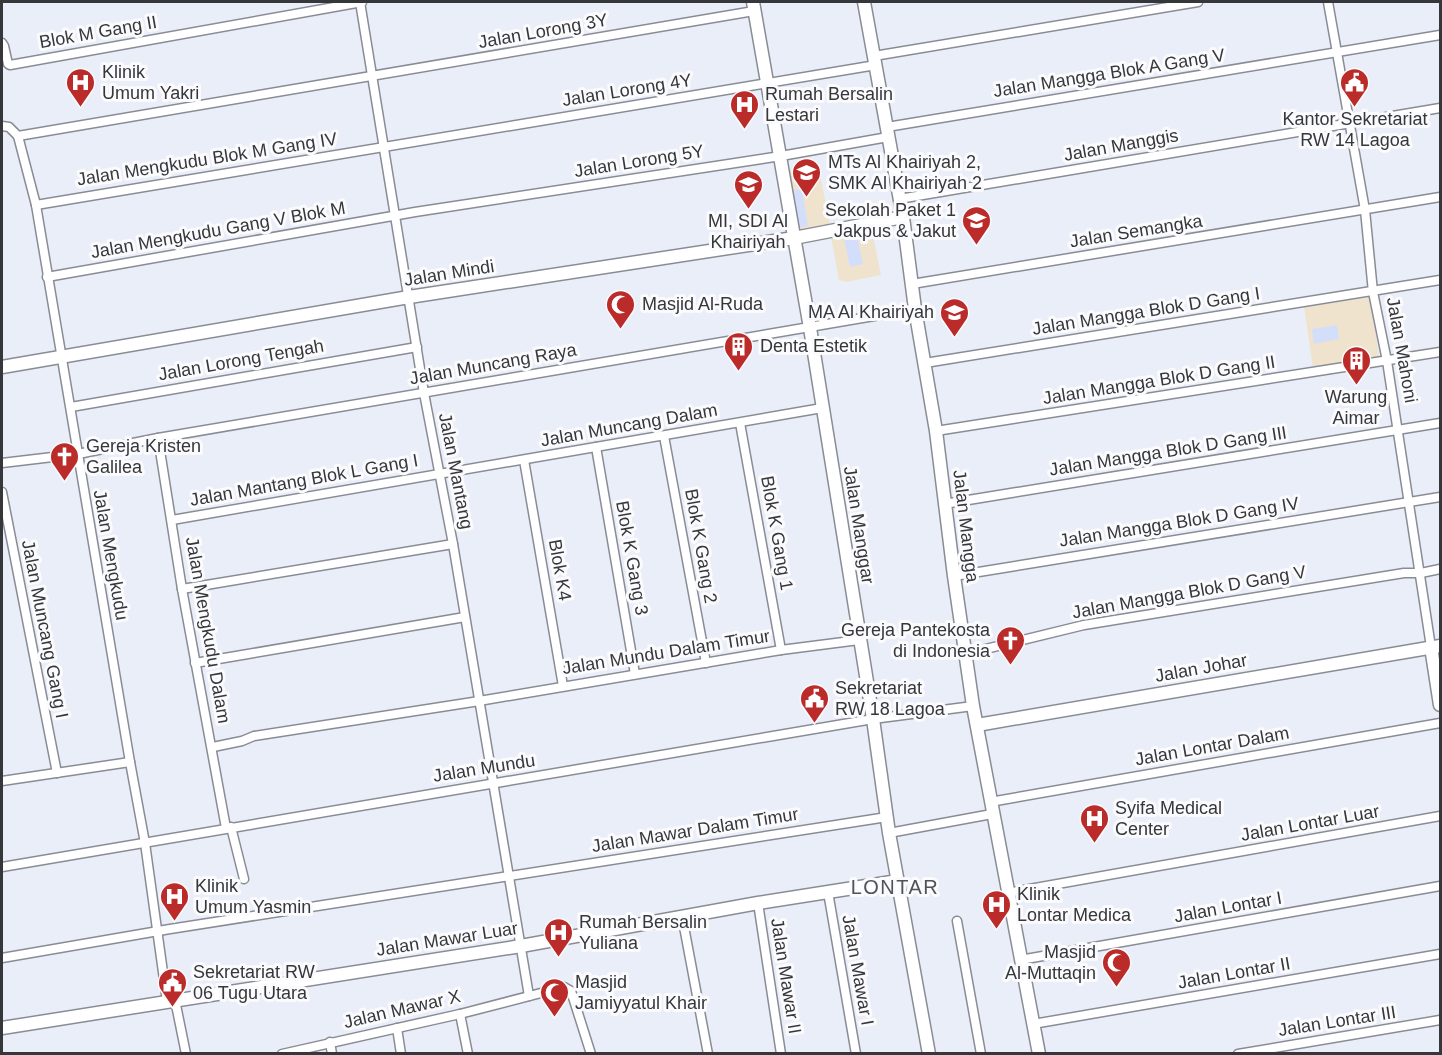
<svg xmlns="http://www.w3.org/2000/svg" width="1442" height="1055" font-family="Helvetica,sans-serif">
  <style>
    .education { fill: #efe3ce }
    .green { fill: #d3defb }
    .lines { fill: none; stroke-linecap: round; stroke-linejoin: round }
    .street-casing { stroke: #898c95; stroke-width: 11 }
    .secondary-casing { stroke: #898c95; stroke-width: 15 }
    .street { stroke: #fff; stroke-width: 8 }
    .secondary { stroke: #fff; stroke-width: 12 }
    .labels { text-anchor: middle; stroke-width: 6; stroke-linejoin: round; paint-order: stroke }
    .street-label { font-size: 18px; fill: #35373b; stroke: #fbfbfd }
    .poi-label { font-size: 18px; fill: #35373b; stroke: #fbfbfd; text-anchor: start }
    .neighbourhood-label { font-size: 20px; letter-spacing: 1.5px; fill: #50535b; stroke: #fbfbfd }
  </style>
  <rect width="100%" height="100%" fill="#eaeef8"/>
  <g class="education">
    <path d="M818 165 830 224 796 231 784 171Z"/>
    <path d="M872 230 881 275 846 282 839 280 831 237Z"/>
    <path d="M1371 297 1379 357 1313 368 1304 307Z"/>
  </g>
  <g class="green">
    <path d="M802 189 808 226 797 228 790 191Z"/>
    <path d="M857 236 863 264 850 267 844 239Z"/>
    <path d="M1337 325 1339 339 1314 344 1312 329Z"/>
  </g>
  <g class="lines">
    <defs>
      <g id="street">
        <path d="M360 2 424 393 453 544 529 996"/>
        <path d="M1328 2 1365 210 1373 292 1387 361 1431 647"/>
        <path d="M2 43 4 46 8 64 10 65 362 2"/>
        <path d="M874 56 1198 2"/>
        <path d="M2 126 9 127 18 136 36 205 130 762 145 843 167 1001"/>
        <path d="M887 127 1440 35"/>
        <path d="M18 136 754 11"/>
        <path d="M899 199 1440 108"/>
        <path d="M36 205 876 65"/>
        <path d="M47 277 415 212 781 156 888 137"/>
        <path d="M912 284 1440 197"/>
        <path d="M925 363 1440 280"/>
        <path d="M71 407 417 347"/>
        <path d="M740 423 781 650"/>
        <path d="M936 431 1440 352"/>
        <path d="M664 436 706 663"/>
        <path d="M158 438 182 589 226 828"/>
        <path d="M596 447 635 674"/>
        <path d="M524 460 563 686"/>
        <path d="M2 463 78 454 158 438 915 309"/>
        <path d="M2 492 57 773"/>
        <path d="M944 504 1440 423"/>
        <path d="M172 520 822 408"/>
        <path d="M954 576 1440 497"/>
        <path d="M182 589 453 544"/>
        <path d="M965 654 1084 625 1404 573H1421L1440 569"/>
        <path d="M195 663 465 617"/>
        <path d="M213 747 242 741 254 736 473 702 781 650 859 640"/>
        <path d="M2 781 130 762"/>
        <path d="M990 802 1440 723"/>
        <path d="M231 827 244 879"/>
        <path d="M889 833 992 814"/>
        <path d="M2 867 873 719 973 706"/>
        <path d="M828 892 856 1054"/>
        <path d="M1007 893 1440 816"/>
        <path d="M758 903 781 1054"/>
        <path d="M682 916 708 1054"/>
        <path d="M957 921 981 1054"/>
        <path d="M2 958 170 929 887 817"/>
        <path d="M1020 960 1440 886"/>
        <path d="M175 1000 186 1054"/>
        <path d="M460 1014 468 1054"/>
        <path d="M1033 1024 1440 954"/>
        <path d="M397 1028 401 1054"/>
        <path d="M330 1042 332 1054"/>
        <path d="M282 1054 460 1014 564 987 571 991 591 1054"/>
        <path d="M1238 1054 1440 1020"/>
      </g>
      <g id="secondary">
        <path d="M753 2 810 328 873 719 889 833 929 1054"/>
        <path d="M864 2 903 217 915 309 936 431 954 576 973 706 1039 1054"/>
        <path d="M2 367 409 297 794 238 903 217"/>
        <path d="M1431 647 1440 705"/>
        <path d="M977 725 1440 646"/>
        <path d="M2 1028 521 946 758 903 898 881"/>
      </g>
    </defs>
    <use href="#street" class="street-casing"/>
    <use href="#secondary" class="secondary-casing"/>
    <use href="#street" class="street"/>
    <use href="#secondary" class="secondary"/>
  </g>
  <defs>
    <symbol id="hospital-pin" viewBox="-11 -11 22 30"><path d="M0 17L-7.5 6A9.5 9.5 0 1 1 7.5 6Z" fill="#ba2b29" stroke="#fbfbfd"/><path d="M-5-5h3v3.5h4V-5h3V5h-3V1.5h-4V5h-3Z" fill="#fff"/></symbol>
    <symbol id="civic-pin" viewBox="-11 -11 22 30"><path d="M0 17L-7.5 6A9.5 9.5 0 1 1 7.5 6Z" fill="#ba2b29" stroke="#fbfbfd"/><path d="M-.6-6.5H3V-4.5H.6V-3L4-1V1h2V6H-6V1h2V-1L-.6-3ZM-1.2 2.5V6h2.4V2.5Z" fill="#fff"/></symbol>
    <symbol id="school-pin" viewBox="-11 -11 22 30"><path d="M0 17L-7.5 6A9.5 9.5 0 1 1 7.5 6Z" fill="#ba2b29" stroke="#fbfbfd"/><path d="M0-5L7-2L0 1L-7-2ZM-4 1L0 2.5L4 1V4Q0 6-4 4Z" fill="#fff"/></symbol>
    <symbol id="mosque-pin" viewBox="-11 -11 22 30"><path d="M0 17L-7.5 6A9.5 9.5 0 1 1 7.5 6Z" fill="#ba2b29" stroke="#fbfbfd"/><path d="M3.5-4.9A6 6 0 1 0 3.5 4.9A5 5 0 1 1 3.5-4.9Z" fill="#fff"/></symbol>
    <symbol id="building-pin" viewBox="-11 -11 22 30"><path d="M0 17L-7.5 6A9.5 9.5 0 1 1 7.5 6Z" fill="#ba2b29" stroke="#fbfbfd"/><path d="M-4-6H4V6H1V3H-1V6H-4ZM-2.5-4.3h1.7v1.8h-1.7ZM.8-4.3h1.7v1.8H.8ZM-2.5-1h1.7V.8h-1.7ZM.8-1h1.7V.8H.8Z" fill="#fff"/></symbol>
    <symbol id="church-pin" viewBox="-11 -11 22 30"><path d="M0 17L-7.5 6A9.5 9.5 0 1 1 7.5 6Z" fill="#ba2b29" stroke="#fbfbfd"/><path d="M-1.2-6h2.4v3.5h3.3v2.4h-3.3V6h-2.4V-.1h-3.3v-2.4h3.3Z" fill="#fff"/></symbol>
  </defs>
  <g fill-rule="evenodd">
    <use href="#hospital-pin" x="64" y="66" width="33" height="45"/>
    <use href="#civic-pin" x="1338" y="66" width="33" height="45"/>
    <use href="#hospital-pin" x="728" y="88" width="33" height="45"/>
    <use href="#school-pin" x="790" y="156" width="33" height="45"/>
    <use href="#school-pin" x="732" y="168" width="33" height="45"/>
    <use href="#school-pin" x="960" y="204" width="33" height="45"/>
    <use href="#mosque-pin" x="604" y="288" width="33" height="45"/>
    <use href="#school-pin" x="938" y="296" width="33" height="45"/>
    <use href="#building-pin" x="722" y="330" width="33" height="45"/>
    <use href="#building-pin" x="1340" y="344" width="33" height="45"/>
    <use href="#church-pin" x="48" y="440" width="33" height="45"/>
    <use href="#church-pin" x="994" y="624" width="33" height="45"/>
    <use href="#civic-pin" x="798" y="682" width="33" height="45"/>
    <use href="#hospital-pin" x="1078" y="802" width="33" height="45"/>
    <use href="#hospital-pin" x="158" y="880" width="33" height="45"/>
    <use href="#hospital-pin" x="980" y="888" width="33" height="45"/>
    <use href="#hospital-pin" x="542" y="916" width="33" height="45"/>
    <use href="#mosque-pin" x="1100" y="946" width="33" height="45"/>
    <use href="#civic-pin" x="156" y="966" width="33" height="45"/>
    <use href="#mosque-pin" x="538" y="976" width="33" height="45"/>
  </g>
  <g class="labels">
    <g class="street-label">
      <text transform="translate(543 31) rotate(-10)" y="6">Jalan Lorong 3Y</text>
      <text transform="translate(98 32) rotate(-10)" y="6">Blok M Gang II</text>
      <text transform="translate(1109 73) rotate(-9)" y="6">Jalan Mangga Blok A Gang V</text>
      <text transform="translate(627 90) rotate(-9)" y="6">Jalan Lorong 4Y</text>
      <text transform="translate(1121 145) rotate(-10)" y="6">Jalan Manggis</text>
      <text transform="translate(207 159) rotate(-9)" y="6">Jalan Mengkudu Blok M Gang IV</text>
      <text transform="translate(639 161) rotate(-9)" y="6">Jalan Lorong 5Y</text>
      <text transform="translate(218 230) rotate(-10)" y="6">Jalan Mengkudu Gang V Blok M</text>
      <text transform="translate(1136 231) rotate(-9)" y="6">Jalan Semangka</text>
      <text transform="translate(449 273) rotate(-9)" y="6">Jalan Mindi</text>
      <text transform="translate(1146 311) rotate(-9)" y="6">Jalan Mangga Blok D Gang I</text>
      <text transform="translate(1402 350) rotate(80)" y="6">Jalan Mahoni</text>
      <text transform="translate(241 360) rotate(-10)" y="6">Jalan Lorong Tengah</text>
      <text transform="translate(493 364) rotate(-10)" y="6">Jalan Muncang Raya</text>
      <text transform="translate(1159 380) rotate(-9)" y="6">Jalan Mangga Blok D Gang II</text>
      <text transform="translate(629 425) rotate(-10)" y="6">Jalan Muncang Dalam</text>
      <text transform="translate(1168 451) rotate(-9)" y="6">Jalan Mangga Blok D Gang III</text>
      <text transform="translate(456 471) rotate(79)" y="6">Jalan Mantang</text>
      <text transform="translate(304 480) rotate(-10)" y="6">Jalan Mantang Blok L Gang I</text>
      <text transform="translate(1179 522) rotate(-9)" y="6">Jalan Mangga Blok D Gang IV</text>
      <text transform="translate(859 525) rotate(81)" y="6">Jalan Manggar</text>
      <text transform="translate(966 526) rotate(83)" y="6">Jalan Mangga</text>
      <text transform="translate(777 533) rotate(80)" y="6">Blok K Gang 1</text>
      <text transform="translate(701 546) rotate(80)" y="6">Blok K Gang 2</text>
      <text transform="translate(111 555) rotate(80)" y="6">Jalan Mengkudu</text>
      <text transform="translate(632 558) rotate(80)" y="6">Blok K Gang 3</text>
      <text transform="translate(560 570) rotate(80)" y="6">Blok K4</text>
      <text transform="translate(1189 592) rotate(-10)" y="6">Jalan Mangga Blok D Gang V</text>
      <text transform="translate(45 629) rotate(79)" y="6">Jalan Muncang Gang I</text>
      <text transform="translate(208 630) rotate(80)" y="6">Jalan Mengkudu Dalam</text>
      <text transform="translate(666 652) rotate(-9)" y="6">Jalan Mundu Dalam Timur</text>
      <text transform="translate(1201 668) rotate(-10)" y="6">Jalan Johar</text>
      <text transform="translate(1212 746) rotate(-10)" y="6">Jalan Lontar Dalam</text>
      <text transform="translate(484 768) rotate(-9)" y="6">Jalan Mundu</text>
      <text transform="translate(1310 823) rotate(-10)" y="6">Jalan Lontar Luar</text>
      <text transform="translate(695 830) rotate(-9)" y="6">Jalan Mawar Dalam Timur</text>
      <text transform="translate(1228 907) rotate(-10)" y="6">Jalan Lontar I</text>
      <text transform="translate(447 939) rotate(-9)" y="6">Jalan Mawar Luar</text>
      <text transform="translate(858 970) rotate(80)" y="6">Jalan Mawar I</text>
      <text transform="translate(1234 973) rotate(-10)" y="6">Jalan Lontar II</text>
      <text transform="translate(786 976) rotate(81)" y="6">Jalan Mawar II</text>
      <text transform="translate(402 1009) rotate(-13)" y="6">Jalan Mawar X</text>
      <text transform="translate(1337 1021) rotate(-9)" y="6">Jalan Lontar III</text>
    </g>
    <g class="poi-label">
      <text x="102" y="78">Klinik<tspan x="102" dy="21">Umum Yakri</tspan></text>
      <text x="765" y="100">Rumah Bersalin<tspan x="765" dy="21">Lestari</tspan></text>
      <text x="1355" y="125" text-anchor="middle">Kantor Sekretariat<tspan x="1355" dy="21">RW 14 Lagoa</tspan></text>
      <text x="828" y="168">MTs Al Khairiyah 2,<tspan x="828" dy="21">SMK Al Khairiyah 2</tspan></text>
      <text x="956" y="216" text-anchor="end">Sekolah Paket 1<tspan x="956" dy="21">Jakpus &amp; Jakut</tspan></text>
      <text x="748" y="227" text-anchor="middle">MI, SDI Al<tspan x="748" dy="21">Khairiyah</tspan></text>
      <text x="642" y="310">Masjid Al-Ruda</text>
      <text x="934" y="318" text-anchor="end">MA Al Khairiyah</text>
      <text x="760" y="352">Denta Estetik</text>
      <text x="1356" y="403" text-anchor="middle">Warung<tspan x="1356" dy="21">Aimar</tspan></text>
      <text x="86" y="452">Gereja Kristen<tspan x="86" dy="21">Galilea</tspan></text>
      <text x="990" y="636" text-anchor="end">Gereja Pantekosta<tspan x="990" dy="21">di Indonesia</tspan></text>
      <text x="835" y="694">Sekretariat<tspan x="835" dy="21">RW 18 Lagoa</tspan></text>
      <text x="1115" y="814">Syifa Medical<tspan x="1115" dy="21">Center</tspan></text>
      <text x="195" y="892">Klinik<tspan x="195" dy="21">Umum Yasmin</tspan></text>
      <text x="1017" y="900">Klinik<tspan x="1017" dy="21">Lontar Medica</tspan></text>
      <text x="579" y="928">Rumah Bersalin<tspan x="579" dy="21">Yuliana</tspan></text>
      <text x="1096" y="958" text-anchor="end">Masjid<tspan x="1096" dy="21">Al-Muttaqin</tspan></text>
      <text x="193" y="978">Sekretariat RW<tspan x="193" dy="21">06 Tugu Utara</tspan></text>
      <text x="575" y="988">Masjid<tspan x="575" dy="21">Jamiyyatul Khair</tspan></text>
    </g>
    <g class="neighbourhood-label">
      <text x="895" y="894">LONTAR</text>
    </g>
  </g>
  <rect width="1442" height="1055" fill="none" stroke="#35373b" stroke-width="6"/>
</svg>
